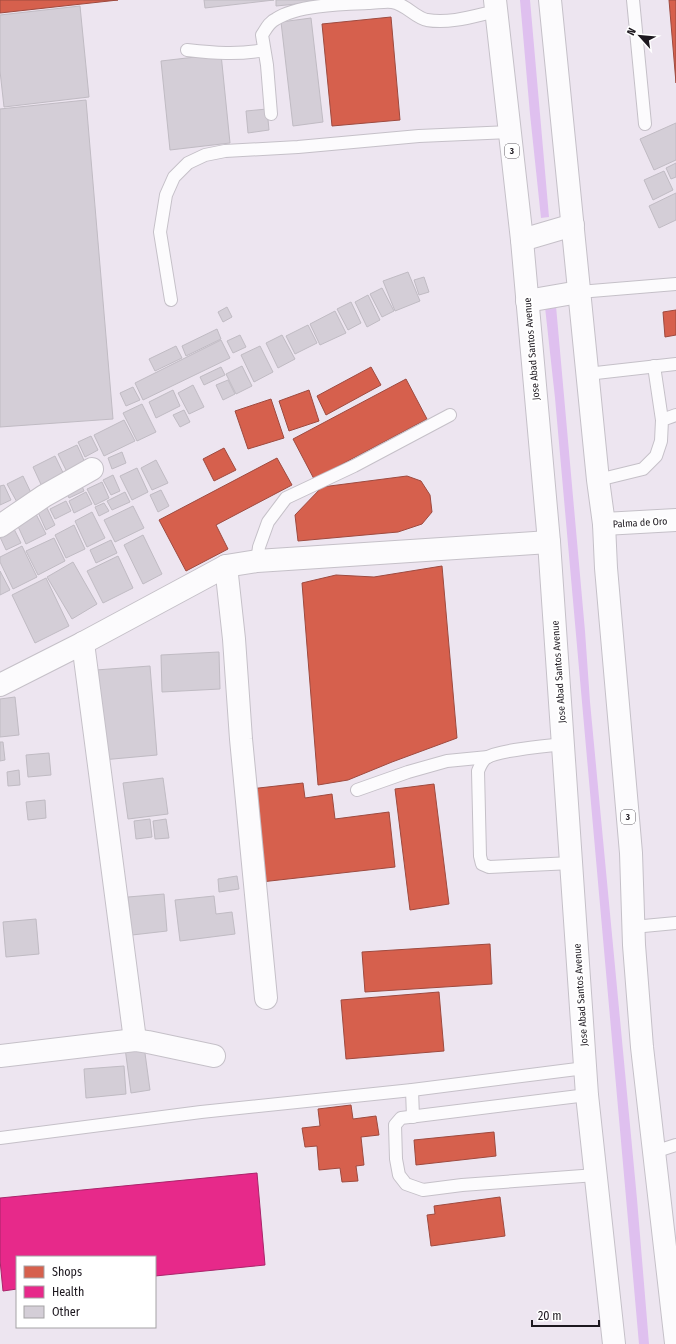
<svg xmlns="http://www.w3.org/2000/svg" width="676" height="1344" font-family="'Fira Sans Condensed',sans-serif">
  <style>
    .green { fill: #dfc0ef }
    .shops { fill: #d6604d; stroke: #9e4a3f }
    .health { fill: #e7298a; stroke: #aa246a }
    .building { fill: #d4ced7; stroke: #c0bbc3 }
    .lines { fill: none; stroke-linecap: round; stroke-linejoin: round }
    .lane-casing { stroke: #c5c0c8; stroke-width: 14 }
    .street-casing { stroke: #c5c0c8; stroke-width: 24 }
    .secondary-casing { stroke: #c5c0c8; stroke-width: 24 }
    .highway-casing { stroke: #c5c0c8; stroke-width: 24 }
    .lane { stroke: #fcfbfd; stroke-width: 12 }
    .street { stroke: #fcfbfd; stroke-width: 22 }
    .secondary { stroke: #fcfbfd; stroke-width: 22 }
    .highway { stroke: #fcfbfd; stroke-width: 22 }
    .labels { text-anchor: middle; stroke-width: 4; stroke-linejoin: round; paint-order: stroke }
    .shield { fill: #fff; stroke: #615d62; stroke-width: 1 }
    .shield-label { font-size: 9px; font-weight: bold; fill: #1d181f }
    .street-label { font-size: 10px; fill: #1d181f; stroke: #fff }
  </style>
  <rect width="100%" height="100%" fill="#ede5f0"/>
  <g class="green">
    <path d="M520 0H530L549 217 541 218 530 114Z"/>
    <path d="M556 306 585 631 590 702 637 1199 649 1344H639L555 398 545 307Z"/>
  </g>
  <g class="shops">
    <path d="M0 0H118L0 13Z"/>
    <path d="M669 0H676V83Z"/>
    <path d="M391 17 400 120 332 126 322 24Z"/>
    <path d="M676 310V335L665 337 663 312Z"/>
    <path d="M371 367 381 385 326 415 317 396Z"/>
    <path d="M406 379 427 419 314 479 293 439Z"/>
    <path d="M309 390 319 421 289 431 279 401Z"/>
    <path d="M271 399 284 438 248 449 235 411Z"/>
    <path d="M224 448 236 470 214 481 203 459Z"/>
    <path d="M277 458 292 485 216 525 228 549 186 571 159 520Z"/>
    <path d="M407 476 421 481 430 495 432 512 422 524 398 532 298 541 295 515 322 487Z"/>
    <path d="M442 566 457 738 392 762 348 780 318 785 302 583 336 575 374 577Z"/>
    <path d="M303 783 305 798 332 794 335 819 389 812 395 867 261 882 250 789Z"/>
    <path d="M434 784 449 904 410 910 395 789Z"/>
    <path d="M490 944 492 984 365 992 362 952Z"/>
    <path d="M439 992 444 1051 346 1059 341 1000Z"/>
    <path d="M351 1105 353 1119 376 1116 379 1135 361 1137 364 1165 356 1166 358 1181 342 1182 340 1168 319 1170 317 1146 305 1147 302 1128 320 1126 318 1109Z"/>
    <path d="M494 1132 496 1156 416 1165 414 1140Z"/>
    <path d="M500 1197 505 1236 431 1246 427 1215 435 1214 434 1206Z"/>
  </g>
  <path class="health" d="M257 1173 265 1265 155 1276V1257H17V1289L3 1291 0 1260V1198Z"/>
  <g class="building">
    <path d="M204 0H274L205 8Z"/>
    <path d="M276 0H338L276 6Z"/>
    <path d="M80 6 89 97 4 107 0 71V15Z"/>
    <path d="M311 18 323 122 293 126 281 22Z"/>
    <path d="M221 54 230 143 170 150 161 61Z"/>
    <path d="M86 100 113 419 0 427V109Z"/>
    <path d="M267 109 269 130 248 133 246 111Z"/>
    <path d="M676 123V160L654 170 640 139Z"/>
    <path d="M676 163V177L671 179 666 168Z"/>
    <path d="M664 171 673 190 653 200 644 180Z"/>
    <path d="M676 193V220L659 228 649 206Z"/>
    <path d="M408 272 420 301 395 311 383 281Z"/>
    <path d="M424 277 429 292 419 295 414 280Z"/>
    <path d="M382 288 394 311 382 317 370 294Z"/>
    <path d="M368 295 380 320 367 327 355 302Z"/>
    <path d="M351 302 361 323 348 330 337 309Z"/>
    <path d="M227 307 232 317 223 322 218 312Z"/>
    <path d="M335 311 346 333 320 345 310 324Z"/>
    <path d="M308 325 317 343 295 354 286 336Z"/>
    <path d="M217 329 221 339 186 356 182 346Z"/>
    <path d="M240 335 246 347 233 353 227 341Z"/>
    <path d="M282 335 295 359 278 368 266 343Z"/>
    <path d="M221 340 230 358 143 400 135 383Z"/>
    <path d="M176 346 182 358 155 371 149 359Z"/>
    <path d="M260 346 273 372 254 382 241 355Z"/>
    <path d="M242 366 252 386 236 394 226 374Z"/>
    <path d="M221 367 225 375 204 385 200 377Z"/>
    <path d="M228 380 235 394 223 400 216 385Z"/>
    <path d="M193 385 204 407 189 414 178 393Z"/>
    <path d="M133 387 140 400 126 406 120 393Z"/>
    <path d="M173 390 180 406 156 418 149 402Z"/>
    <path d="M142 404 156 432 137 441 123 413Z"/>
    <path d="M184 410 190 422 180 427 173 415Z"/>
    <path d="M124 420 135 441 104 456 94 435Z"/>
    <path d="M91 436 98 450 85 457 78 442Z"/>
    <path d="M77 445 87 467 69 476 58 454Z"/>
    <path d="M122 452 126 463 112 469 108 458Z"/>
    <path d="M55 456 67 481 45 493 33 467Z"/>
    <path d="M156 460 168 483 152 490 141 468Z"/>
    <path d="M137 468 148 492 132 500 120 476Z"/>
    <path d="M113 475 120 491 111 495 103 480Z"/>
    <path d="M23 476 33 497 18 504 7 484Z"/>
    <path d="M79 479 84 491 69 498 64 487Z"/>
    <path d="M102 482 109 498 95 505 87 489Z"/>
    <path d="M4 485 11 500 0 505V486Z"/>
    <path d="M161 490 169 506 158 512 150 495Z"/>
    <path d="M86 492 92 504 74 513 69 501Z"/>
    <path d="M125 492 130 502 112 510 107 501Z"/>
    <path d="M66 501 71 511 55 519 50 509Z"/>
    <path d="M104 503 109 511 99 516 95 507Z"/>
    <path d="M46 506 55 525 46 530 37 510Z"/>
    <path d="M133 506 144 528 115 542 104 520Z"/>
    <path d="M35 512 46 534 26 544 16 522Z"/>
    <path d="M92 512 105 538 87 547 75 521Z"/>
    <path d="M12 525 21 543 6 550 0 537V531Z"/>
    <path d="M74 525 85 549 66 558 55 535Z"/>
    <path d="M143 535 162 574 143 584 124 545Z"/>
    <path d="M54 538 65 561 38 575 26 551Z"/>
    <path d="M111 540 117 553 96 563 90 550Z"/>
    <path d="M22 546 37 577 13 589 0 562V557Z"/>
    <path d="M118 556 133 588 103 603 87 571Z"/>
    <path d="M73 562 97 604 72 619 47 577Z"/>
    <path d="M0 571 10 590 0 595Z"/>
    <path d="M46 578 69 626 35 643 12 595Z"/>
    <path d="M219 652 220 689 162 692 161 655Z"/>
    <path d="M150 666 157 755 102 760 96 670Z"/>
    <path d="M15 697 19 735 0 737V699Z"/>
    <path d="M0 742H3L5 760 0 761Z"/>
    <path d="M49 753 51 775 28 777 26 755Z"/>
    <path d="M19 770 20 785 8 786 7 772Z"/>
    <path d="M163 778 168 814 128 819 123 783Z"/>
    <path d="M45 800 46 818 28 820 26 802Z"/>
    <path d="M150 819 152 837 136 839 134 821Z"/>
    <path d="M166 819 169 838 155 839 153 821Z"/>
    <path d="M237 876 239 889 219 892 218 879Z"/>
    <path d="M164 894 167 931 132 935 128 897Z"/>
    <path d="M214 896 216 914 232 912 235 934 180 941 175 900Z"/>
    <path d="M36 919 39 954 6 957 3 922Z"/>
    <path d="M144 1046 150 1090 131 1093 125 1048Z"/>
    <path d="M124 1066 126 1094 86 1098 84 1069Z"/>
  </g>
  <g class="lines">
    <defs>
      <g id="lane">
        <path d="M633 0 645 124"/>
        <path d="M187 50C214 53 238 55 264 50"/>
        <path d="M271 114 267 65 262 35C266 29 269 22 276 19 297 5 342 4 368 3 376 3 385 1 392 2 406 4 414 17 427 20 450 24 474 16 496 11"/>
        <path d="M579 292 676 284"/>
        <path d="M171 300 160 232 166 195 174 177 188 163 205 155 225 151 298 147 419 136 510 132"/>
        <path d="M654 366 662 420"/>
        <path d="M587 374 676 364"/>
        <path d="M598 480 643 469 656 456 661 441 662 420 676 415"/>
        <path d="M257 561 259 547 268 522 286 498 354 466 450 415"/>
        <path d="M563 744C547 746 497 750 486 758 482 761 480 766 478 771L480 856 482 864 489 867 572 863"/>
        <path d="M357 790 408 772 447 761 488 757"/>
        <path d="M633 927 676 923"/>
        <path d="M412 1090 413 1117"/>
        <path d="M587 1095 401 1118 395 1125 396 1159 399 1175 406 1184 423 1190 462 1185 596 1175"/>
        <path d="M0 1138 201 1112 412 1090 585 1068"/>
        <path d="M654 1152 676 1145"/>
      </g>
      <g id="street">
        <path d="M604 524 676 520"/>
        <path d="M0 526 44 496 92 469"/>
        <path d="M226 566 234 639 241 739 266 998"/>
        <path d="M83 643 135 1040"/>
        <path d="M0 1056 135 1040 148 1042 214 1056"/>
      </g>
      <path id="secondary" d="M0 685 83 643 226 566 257 561 549 542"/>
      <g id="highway">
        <path d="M495 0 522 240 549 542 587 1095 614 1344"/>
        <path d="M550 0 598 480 604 524 606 568 631 853 634 945 642 1047 676 1343"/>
        <path d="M522 240 573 225"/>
        <path d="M527 301 579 292"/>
      </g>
    </defs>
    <use href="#lane" class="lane-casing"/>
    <use href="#street" class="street-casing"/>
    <use href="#secondary" class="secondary-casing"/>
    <use href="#highway" class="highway-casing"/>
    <use href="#lane" class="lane"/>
    <use href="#street" class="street"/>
    <use href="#secondary" class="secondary"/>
    <use href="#highway" class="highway"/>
  </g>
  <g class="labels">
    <g class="shield">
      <rect x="505" y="144" width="14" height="14" rx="3"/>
      <rect x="621" y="810" width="14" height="14" rx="3"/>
    </g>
    <g class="shield-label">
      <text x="512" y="154">3</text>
      <text x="628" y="820">3</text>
    </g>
    <g class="street-label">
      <text transform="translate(531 349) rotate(-95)" y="4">Jose Abad Santos Avenue</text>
      <text transform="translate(640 522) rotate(-3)" y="4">Palma de Oro</text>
      <text transform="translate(558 672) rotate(-94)" y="4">Jose Abad Santos Avenue</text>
      <text transform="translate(580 995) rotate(-94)" y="4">Jose Abad Santos Avenue</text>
    </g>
  </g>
  <rect x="16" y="1256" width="140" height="72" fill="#ffffff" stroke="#a5a3a5"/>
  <rect x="24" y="1266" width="20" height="12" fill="#d6604d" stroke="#a5a3a5"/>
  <text x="52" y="1276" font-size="12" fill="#1d181f">Shops</text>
  <rect x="24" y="1286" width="20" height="12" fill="#e7298a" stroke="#a5a3a5"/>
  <text x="52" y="1296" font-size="12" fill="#1d181f">Health</text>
  <rect x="24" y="1306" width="20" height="12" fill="#d4ced7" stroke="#a5a3a5"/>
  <text x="52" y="1316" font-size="12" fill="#1d181f">Other</text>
  <g transform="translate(640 36) rotate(297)" stroke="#ffffff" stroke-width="3" paint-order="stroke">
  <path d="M0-3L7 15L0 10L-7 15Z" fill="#1d181f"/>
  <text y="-6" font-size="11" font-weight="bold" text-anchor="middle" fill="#1d181f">N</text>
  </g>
  <path d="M532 1320v6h67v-6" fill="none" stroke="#1d181f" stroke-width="2"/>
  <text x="538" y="1320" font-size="12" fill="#1d181f" stroke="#ffffff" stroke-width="3" paint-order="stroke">20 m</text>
</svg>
